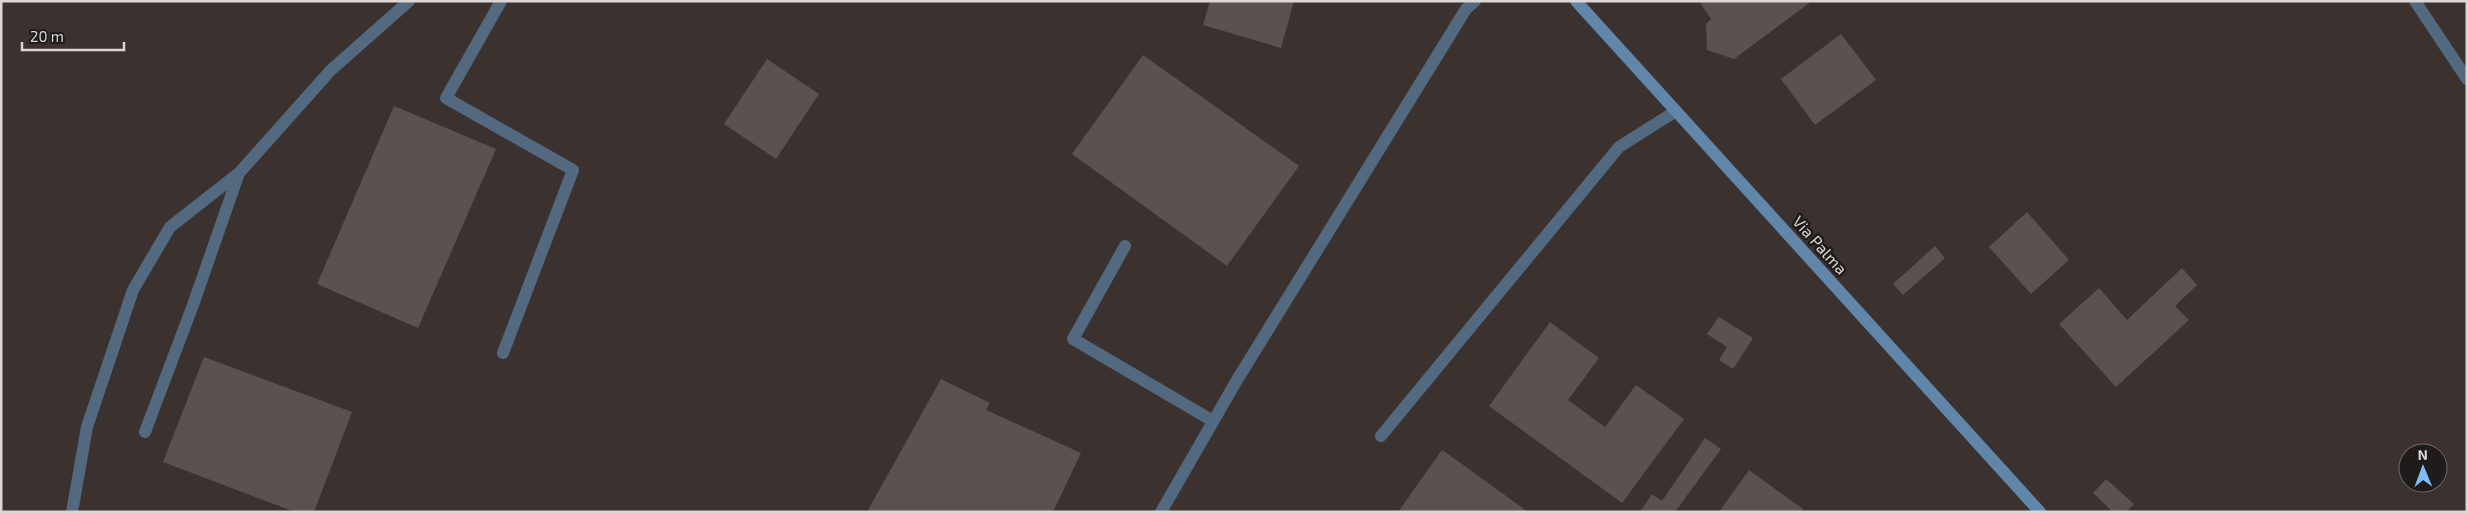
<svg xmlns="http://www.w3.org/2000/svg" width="2468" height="513" font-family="'Exo 2',sans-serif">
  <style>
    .building { fill: #5b514f }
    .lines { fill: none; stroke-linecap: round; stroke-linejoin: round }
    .lane { stroke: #526980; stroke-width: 12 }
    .street { stroke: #526980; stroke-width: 12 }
    .secondary { stroke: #6086aa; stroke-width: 12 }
    .labels { text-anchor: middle; stroke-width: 5; stroke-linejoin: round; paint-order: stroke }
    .street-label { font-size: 16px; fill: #dcd6d5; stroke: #1f1b1a }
  </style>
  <rect width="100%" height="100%" fill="#3b3230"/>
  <g class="building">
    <path d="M1210 1H1294L1281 48 1203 25Z"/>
    <path d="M1699 1H1812L1734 59 1707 50 1706 24 1711 19Z"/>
    <path d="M1841 34 1876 80 1815 125 1781 79Z"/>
    <path d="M1143 55 1299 166 1227 266 1072 154Z"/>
    <path d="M767 59 819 94 776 159 724 124Z"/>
    <path d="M394 106 496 149 418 328 317 284Z"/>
    <path d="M2027 212 2069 260 2031 294 1989 247Z"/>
    <path d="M1935 246 1945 258 1903 295 1893 284Z"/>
    <path d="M2182 268 2197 285 2175 306 2189 320 2116 387 2059 324 2099 288 2127 320Z"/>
    <path d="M1719 317 1753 338 1733 369 1719 360 1727 347 1707 334Z"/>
    <path d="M1550 322 1599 358 1568 400 1605 427 1636 385 1684 419 1622 503 1489 406Z"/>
    <path d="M204 357 352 412 314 512H295L163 462Z"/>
    <path d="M941 379 990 403 986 410 1081 453 1053 512H867Z"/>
    <path d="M1705 438 1721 449 1675 512H1640L1652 494 1662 501Z"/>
    <path d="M1442 450 1462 464 1528 512H1398Z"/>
    <path d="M1749 470 1803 509 1800 512H1719Z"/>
    <path d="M2106 479 2134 504 2126 512H2113L2093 493Z"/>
  </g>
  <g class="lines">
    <g class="lane">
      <path d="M501 1 446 98 573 170 503 353"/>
      <path d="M1125 246 1073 339 1213 421"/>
      <path d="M145 432 193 305 239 173 331 70 409 1"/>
      <path d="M1381 436 1619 147 1676 111"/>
      <path d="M72 512 87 427 133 290 170 227 239 173"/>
      <path d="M1161 512 1237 380 1466 9 1475 1"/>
    </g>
    <path class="street" d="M2415 1 2467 79"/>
    <path class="secondary" d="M1576 1 2040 512"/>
  </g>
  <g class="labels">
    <g class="street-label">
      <text transform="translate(1820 245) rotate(48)" y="6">Via Palma</text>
    </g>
  </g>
  <rect width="2468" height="513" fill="none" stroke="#dcd6d5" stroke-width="5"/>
  <g transform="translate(2423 468) rotate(359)"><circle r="24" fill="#1f1b1a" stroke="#6b6665"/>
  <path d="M0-4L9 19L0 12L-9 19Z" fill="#7ebdf9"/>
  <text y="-8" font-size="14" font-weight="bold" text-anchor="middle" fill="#dcd6d5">N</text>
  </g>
  <path d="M22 42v8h102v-8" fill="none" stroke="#dcd6d5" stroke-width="2.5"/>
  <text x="30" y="42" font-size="15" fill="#dcd6d5" stroke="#1f1b1a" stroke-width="4" paint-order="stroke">20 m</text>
</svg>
